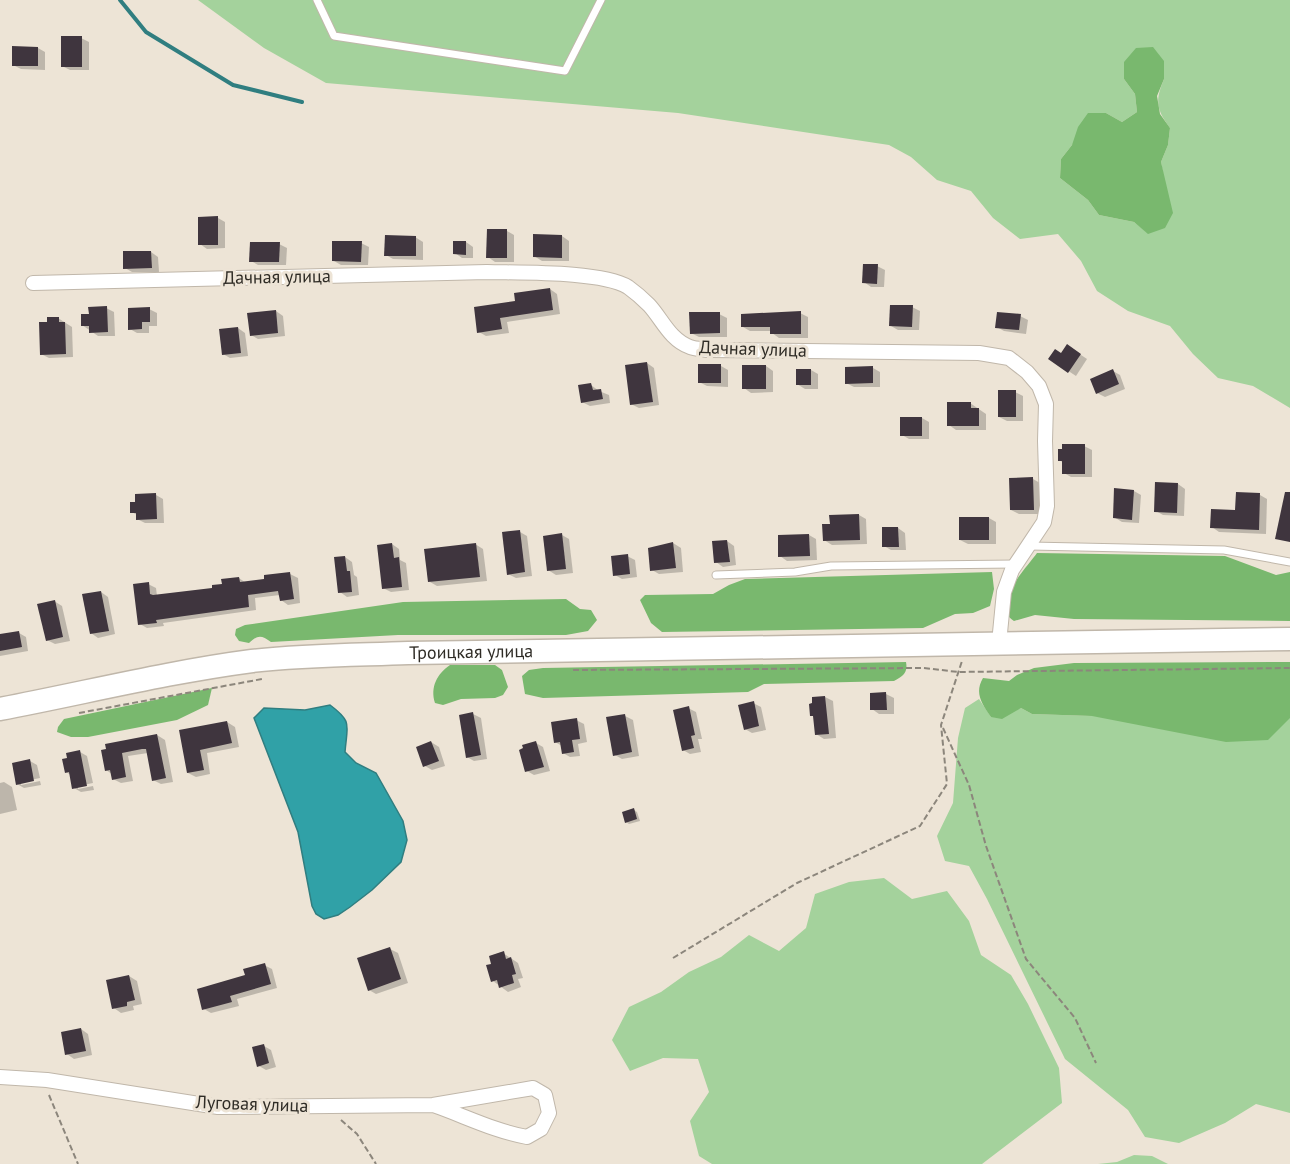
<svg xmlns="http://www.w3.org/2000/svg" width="1290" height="1164" font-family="'PT Sans',sans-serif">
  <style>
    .green { fill: #a4d29c; fill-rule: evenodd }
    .forest { fill: #79b86e }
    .water { fill: #30a1a7; stroke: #307e80; stroke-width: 1.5 }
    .shadow { fill: #0003 }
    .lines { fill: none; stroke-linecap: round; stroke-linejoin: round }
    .stream { stroke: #307e80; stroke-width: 4 }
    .building { fill: #3f353e }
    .service-casing { stroke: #c0b7aa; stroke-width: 9 }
    .minor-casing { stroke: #c0b7aa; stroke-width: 16 }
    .primary-casing { stroke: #c0b7aa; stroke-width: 25 }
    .path { stroke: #8c867c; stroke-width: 2; stroke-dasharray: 6 3; stroke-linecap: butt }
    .service { stroke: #fff; stroke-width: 7 }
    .minor { stroke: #fff; stroke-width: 14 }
    .primary { stroke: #fff; stroke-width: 22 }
    .labels { text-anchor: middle; stroke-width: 6; stroke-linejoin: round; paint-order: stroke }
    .street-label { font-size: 18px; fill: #2f2c26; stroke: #ede4d6 }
  </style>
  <rect width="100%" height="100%" fill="#ede4d6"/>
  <g class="green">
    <path d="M198 0H1290V408L1253 386 1218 378 1193 354 1170 326 1128 311 1097 291 1081 261 1058 234 1020 239 993 218 971 191 937 180 911 157 889 145 678 113 326 83 264 48ZM1124 79H1164C1155 101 1156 109 1170 128L1168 145 1161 162 1164 179 1148 233 1134 222 1099 215 1088 200 1060 178 1061 159 1072 145 1106 113 1122 122 1137 112 1135 94Z"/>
    <path d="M979 699 991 717 1021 708 1032 714 1092 716 1290 718V1113L1256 1104 1225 1123 1179 1143 1145 1137 1128 1110 1065 1059 987 899 969 866 945 861 937 836 953 803 958 738 965 708Z"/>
    <path d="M884 878 912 899 947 891 969 921 981 955 1011 975 1028 1004 1059 1068 1062 1103 982 1164H712L699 1156 690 1121 709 1092 698 1059 663 1058 630 1071 612 1040 629 1007 661 992 689 972 721 957 749 935 779 951 806 928 815 894 849 882Z"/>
    <path d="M1134 1155 1152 1156 1168 1164H1098L1117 1162Z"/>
  </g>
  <g class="forest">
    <path d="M1153 47 1164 61V79L1157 96 1160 114 1170 128 1168 145 1161 162 1173 213 1165 228 1148 234 1134 222 1099 215 1088 200 1060 178 1061 159 1072 145 1078 127 1088 113H1106L1122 122 1137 112 1135 94 1124 79V62L1136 48Z"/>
    <path d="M1037 553 1225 556 1276 575 1290 572V621L1074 619 1035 615 1014 621C989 606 1027 567 1037 553Z"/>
    <path d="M992 572 994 589 990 606 973 613 955 614 923 628 662 632 651 623 640 600 645 595 713 594 729 585 745 579Z"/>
    <path d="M566 599 580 609 591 610 597 620 588 631 566 635H398L271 642C261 635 258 635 249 643L239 641 235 635 236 629 245 625 403 602Z"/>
    <path d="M906 662C908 673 903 676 894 681L764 684 748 692 543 698 525 694 522 676 529 670 543 668Z"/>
    <path d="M1290 662V718L1268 740 1226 742 1092 716 1032 714 1021 708 1002 719 991 717C982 704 974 693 983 678L1009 681 1017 675 1034 668 1074 663Z"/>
    <path d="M450 665H495L502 670 508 687 503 695 495 698 461 699 443 705 435 703C430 687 437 674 450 665Z"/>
    <path d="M212 688 208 705 177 720 88 737H71L57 732 58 727 64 719Z"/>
  </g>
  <path class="water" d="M330 705C353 722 347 725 345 752L356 763 376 773 403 821 407 840 401 862 372 890 350 907 338 915 324 919 316 914 312 906 298 832 254 718 264 708 305 710Z"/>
  <g class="shadow">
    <path d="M81 38 89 42V70H70L62 66Z"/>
    <path d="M38 48 45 52V70L21 69 13 65Z"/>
    <path d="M218 218 225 222V248L207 249 200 244Z"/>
    <path d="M507 231 514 235V262H495L488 257Z"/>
    <path d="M534 236H562L569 241V261H542L534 256Z"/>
    <path d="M415 237 423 242V260L393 259 386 255Z"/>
    <path d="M466 242 473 247V258H462L455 253Z"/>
    <path d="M361 243 369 247 368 265H341L334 261Z"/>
    <path d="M279 244 287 248 286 265H258L251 261Z"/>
    <path d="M151 252 158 257 159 272H132L125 268Z"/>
    <path d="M877 266 885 270 884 287H871L864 282Z"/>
    <path d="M550 289 557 294 560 314 507 322 509 333 486 336 479 332 517 302Z"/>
    <path d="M912 307 920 311 919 330H898L891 326Z"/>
    <path d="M106 308 114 312 115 336H98L82 325 90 315Z"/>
    <path d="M149 309 157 313V326H149V333H137L130 329Z"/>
    <path d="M276 311 283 316 285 336 258 339 251 335Z"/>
    <path d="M800 313 808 317V338H779L772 333V331H750L743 327Z"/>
    <path d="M719 314 727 318V337H699L691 333Z"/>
    <path d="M1020 316 1028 320 1026 334 1004 331 997 327Z"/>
    <path d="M58 318 72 327 73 357 49 358 41 354 48 323Z"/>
    <path d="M238 328 245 333 248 356 230 358 223 354Z"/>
    <path d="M1075 351 1087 359 1076 376 1050 359Z"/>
    <path d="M647 363 654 368 659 405 639 408 631 404Z"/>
    <path d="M721 366 728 370V387L707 386 699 382Z"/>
    <path d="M766 366 773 371V392L751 393 744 388Z"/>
    <path d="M873 368 880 372V387H854L846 383Z"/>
    <path d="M811 370 818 374V389H805L797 384Z"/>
    <path d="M1113 371 1120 375 1125 389 1105 397 1097 393Z"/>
    <path d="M591 385 599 391 609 395 610 403 590 406 582 402Z"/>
    <path d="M1015 392 1023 396V421H1007L999 417Z"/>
    <path d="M970 403 986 414V430H956L949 425Z"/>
    <path d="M922 418 929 422V439H909L902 435Z"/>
    <path d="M1084 446 1092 450V477H1071L1064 473V463L1059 460 1064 451Z"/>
    <path d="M1033 479 1040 483 1041 514H1019L1011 510Z"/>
    <path d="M1178 484 1185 489 1184 516 1163 515 1156 511Z"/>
    <path d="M1134 491 1141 495 1139 523 1122 522 1114 517Z"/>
    <path d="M156 495 163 499 164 523H145L137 519V515L132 512Z"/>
    <path d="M1260 495 1267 499 1266 534 1219 532 1212 527Z"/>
    <path d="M859 515 866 519 867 544 832 545 824 540Z"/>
    <path d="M989 518 996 522V544H968L960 540Z"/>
    <path d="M898 528 905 533 906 550H891L884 546Z"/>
    <path d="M520 532 527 536 532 576 516 578 508 574Z"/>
    <path d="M562 535 569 539 573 573 556 575 548 570Z"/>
    <path d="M809 535 816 539 817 560 787 561 780 556Z"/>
    <path d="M727 541 734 546 736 565 723 567 716 562Z"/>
    <path d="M673 543 681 548 683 572 659 574 652 570 649 549Z"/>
    <path d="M392 544 399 549 400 560 406 563 409 590 391 592 383 588Z"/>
    <path d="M475 544 483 549 487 581 437 586 430 582Z"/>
    <path d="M627 556 635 560 637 577 622 579 615 575Z"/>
    <path d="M345 557 352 562 354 575 357 577 359 595 347 597 340 592Z"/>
    <path d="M290 574 298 578 300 603 288 605 281 600 280 595 255 598 256 610 163 623 164 626 147 628 140 624 148 584 156 588 157 596 214 589 239 578 246 583Z"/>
    <path d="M101 592 108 597 115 634 98 638 91 633Z"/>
    <path d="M54 601 62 606 70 641 55 644 47 640Z"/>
    <path d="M19 633 26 637 28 651 0 656V636Z"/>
    <path d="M872 694H886L894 698V714H879L872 709Z"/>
    <path d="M825 697 833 701 836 738 824 739 816 734 815 717 811 715 813 698Z"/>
    <path d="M753 703 761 707 766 730 752 733 745 729Z"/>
    <path d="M688 708 696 712 702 739H698L701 752 690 754 683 750Z"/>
    <path d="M473 714 481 718 487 759 474 761 467 757Z"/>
    <path d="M625 716 633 720 639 756 622 759 615 755Z"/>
    <path d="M576 720 584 724 587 742 578 744 580 756 570 757 563 753 562 746 555 742Z"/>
    <path d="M227 722 235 727 239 747 207 753 210 774 196 777 188 773 181 732Z"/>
    <path d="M157 735 165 740 173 782 161 784 153 780 148 753 128 756 133 781 121 783 113 779 112 774 106 770 103 751Z"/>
    <path d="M431 742 439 747 445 766 432 770 425 766Z"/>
    <path d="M536 743 543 747 550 771 534 775 527 771Z"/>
    <path d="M80 752 87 756 93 783 78 786V789L93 786 94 790 81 792 74 788 71 775 66 772Z"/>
    <path d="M30 761 37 765 40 778 21 782V785L40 781 41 785 24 788 17 784Z"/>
    <path d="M4 782 12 787 17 810 0 814V783Z"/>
    <path d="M634 810 637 812 640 821 629 824 626 822Z"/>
    <path d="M390 949 398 953 408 983 376 994 369 990Z"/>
    <path d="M503 953 518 963 523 978 518 979 521 987 508 992 493 981V965Z"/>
    <path d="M264 965 272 969 277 988 237 999 239 1006 211 1013 204 1009Z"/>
    <path d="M129 976 137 981 142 1004 133 1006 134 1010 121 1013 114 1008Z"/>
    <path d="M81 1029 88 1034 92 1055 74 1059 67 1054Z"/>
    <path d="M264 1046 271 1050 276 1067 266 1070 259 1066Z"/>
  </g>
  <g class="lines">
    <path class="stream" d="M120 0 146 32 233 85 302 102"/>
  </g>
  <g class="building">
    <rect x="61" y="36" width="21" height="31"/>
    <path d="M12 46 38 47V66H12Z"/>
    <path d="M218 216V245H198V217Z"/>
    <path d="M487 229H507V258H486Z"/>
    <path d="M533 234 562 235V258L533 257Z"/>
    <path d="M385 235 416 236V256H384Z"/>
    <path d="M332 241H362L361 262 332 261Z"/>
    <path d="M453 241H466V255L453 254Z"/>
    <path d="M250 242H280L279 262H249Z"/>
    <path d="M123 251H151L152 268 123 269Z"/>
    <path d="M863 264H878L877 284 862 283Z"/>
    <path d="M550 288 553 310 500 318 502 329 477 333 474 307 515 301 514 293Z"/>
    <path d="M890 305H913L912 327 889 326Z"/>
    <path d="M107 306 108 332 89 333V326H81V314H89L88 307Z"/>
    <path d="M150 307V322H142V329L128 330V308Z"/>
    <path d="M276 310 278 333 250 336 247 313Z"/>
    <path d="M801 311V334H770V327H741V314Z"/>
    <path d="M689 312H720V333L690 334Z"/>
    <path d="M997 312 1021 314 1019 330 995 328Z"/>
    <path d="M47 317H59V322H65L66 354 40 355 39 322H47Z"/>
    <path d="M238 327 241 353 222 355 219 329Z"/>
    <path d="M1067 344 1081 354 1068 373 1048 359 1055 349 1061 353Z"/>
    <path d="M647 362 653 402 630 405 625 365Z"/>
    <rect x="698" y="364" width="23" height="19"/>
    <rect x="742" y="365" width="24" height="24"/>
    <path d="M873 366V383L845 384V367Z"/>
    <rect x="796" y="369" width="15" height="16"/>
    <path d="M1113 369 1119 384 1096 394 1090 379Z"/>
    <path d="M591 383 593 390 601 389 603 399 581 403 578 385Z"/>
    <rect x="998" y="390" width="18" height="27"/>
    <path d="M947 402H971V408H979V426H947Z"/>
    <rect x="900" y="417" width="22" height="19"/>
    <path d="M1062 444H1085V474H1062V461H1058V449H1062Z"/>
    <path d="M1033 477 1034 510H1010L1009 478Z"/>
    <path d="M1155 482 1178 483 1177 513 1154 512Z"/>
    <path d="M1114 488 1134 490 1132 520 1113 518Z"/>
    <path d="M1236 492 1260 493 1259 530 1210 528 1211 509 1235 510Z"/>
    <path d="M1285 492H1290V542L1275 539Z"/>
    <path d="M156 493 157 519 136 520V513H130V502H135V494Z"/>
    <path d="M859 514 860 540 823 541 822 524H830L829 515Z"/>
    <rect x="959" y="517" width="30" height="23"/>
    <path d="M882 527H898L899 547H882Z"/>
    <path d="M520 530 525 572 507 575 502 532Z"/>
    <path d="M562 533 566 569 547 571 543 536Z"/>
    <path d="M809 534 810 556 778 557V535Z"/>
    <path d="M727 540 730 562 714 563 712 541Z"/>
    <path d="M673 542 676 568 650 571 648 548Z"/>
    <path d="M392 543 394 558 399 557 402 587 382 589 377 545Z"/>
    <path d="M476 543 480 577 428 582 424 549Z"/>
    <path d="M628 554 630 574 613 576 611 556Z"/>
    <path d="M345 556 347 571H350L352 592 338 593 334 557Z"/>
    <path d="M290 572 294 599 280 601 278 591 248 595 249 607 156 620 157 623 138 625 133 584 149 582 150 594 153 595 212 588V585L222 584 221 579 239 577 240 582 264 579V575Z"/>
    <path d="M101 591 109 631 90 634 82 594Z"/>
    <path d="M55 600 63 637 46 641 37 604Z"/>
    <path d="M19 631 22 647 0 651V634Z"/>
    <path d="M886 692 887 710H870V693Z"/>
    <path d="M825 696 829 734 815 735 813 716H810L809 704 812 703V697Z"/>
    <path d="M754 701 759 726 744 730 738 705Z"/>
    <path d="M689 706 695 735 691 736 694 748 682 751 673 710Z"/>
    <path d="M473 712 481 755 466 758 459 715Z"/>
    <path d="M625 714 632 752 613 756 606 717Z"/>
    <path d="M577 718 580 739 572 740 574 752 562 754 560 742 554 743 551 722Z"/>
    <path d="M227 721 232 743 200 750 204 770 187 773 179 730Z"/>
    <path d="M157 734 166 778 152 781 146 749H142L122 753 126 777 112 780 110 770 105 771 101 750 106 749 105 744Z"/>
    <path d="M431 741 439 761 423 767 416 747Z"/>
    <path d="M536 741 544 767 525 772 519 750 523 748 522 745Z"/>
    <path d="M80 750 87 786 72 789 69 772 65 773 62 759 67 758 66 753Z"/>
    <path d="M30 759 34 781 16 785 12 763Z"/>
    <path d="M634 808 637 819 625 823 622 812Z"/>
    <path d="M390 947 401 979 368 991 357 958Z"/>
    <path d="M504 951 506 959 511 957 516 974 512 975 514 983 499 988 497 980 491 982 486 965 491 964 489 956Z"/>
    <path d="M265 963 271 984 230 996 232 1002 202 1010 197 989 245 975 243 969Z"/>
    <path d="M129 975 135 1000 127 1002V1006L112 1009 106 980Z"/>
    <path d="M81 1028 86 1051 65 1055 61 1032Z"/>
    <path d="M264 1044 269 1063 257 1067 252 1047Z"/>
  </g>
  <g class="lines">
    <defs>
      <g id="service">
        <path d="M317 0 334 36 565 71 601 0"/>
        <path d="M1030 546 1224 550 1290 562"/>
        <path d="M716 575 795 572 831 566 1015 564"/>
      </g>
      <g id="minor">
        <path d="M33 283 487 272C520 273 601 271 628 287 635 292 643 299 649 305 662 319 670 340 690 347 695 349 702 349 708 350L979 353 1009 358 1027 372 1039 386 1046 404 1045 441 1047 506 1044 522 1012 570 1004 592 999 643"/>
        <path d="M0 1077 47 1080 218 1107 433 1105 533 1088 545 1095 549 1113 541 1129 527 1137C494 1131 465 1116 433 1105"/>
      </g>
      <g id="primary">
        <path id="s1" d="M0 709C84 693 168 672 252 661 304 655 356 655 408 653L1290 639"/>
      </g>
    </defs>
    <use href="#service" class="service-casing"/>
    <use href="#minor" class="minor-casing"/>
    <use href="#primary" class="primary-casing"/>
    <g class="path">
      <path d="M573 670 924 668 958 672 1290 668"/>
      <path d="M79 713 262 679"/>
      <path d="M943 728 969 785 986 846 1026 959 1075 1018 1096 1063"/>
      <path d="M673 958 797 883 920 826 947 784 941 725 962 661"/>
      <path d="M49 1095 78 1164"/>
      <path d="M341 1120 357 1134 376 1164"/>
    </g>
    <use href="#service" class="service"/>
    <use href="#minor" class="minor"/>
    <use href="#primary" class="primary"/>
  </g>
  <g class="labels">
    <g class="street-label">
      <text transform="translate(277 277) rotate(-1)" y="6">Дачная улица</text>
      <text transform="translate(753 349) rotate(2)" y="6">Дачная улица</text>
      <text dy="6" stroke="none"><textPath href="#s1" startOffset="476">Троицкая улица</textPath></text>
      <text transform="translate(252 1104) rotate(2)" y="6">Луговая улица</text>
    </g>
  </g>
</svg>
